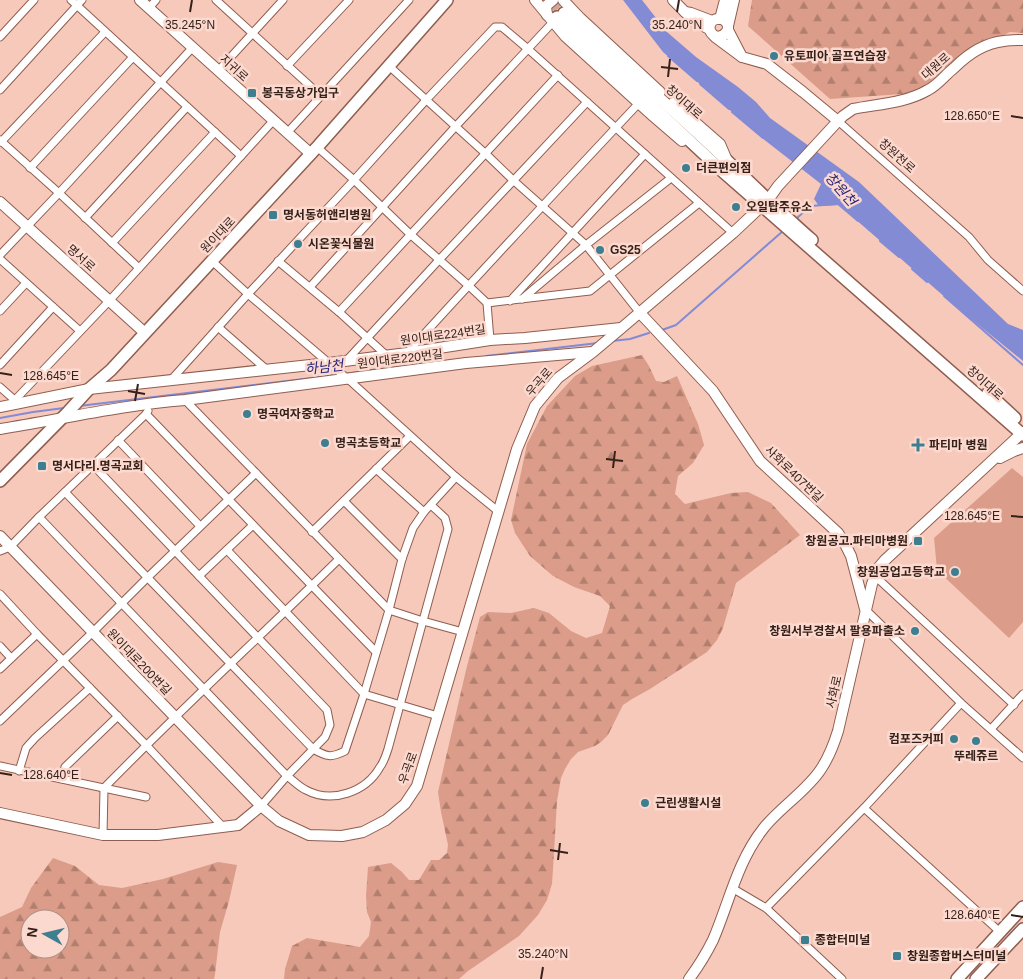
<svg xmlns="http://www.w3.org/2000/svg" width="1023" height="979" font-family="Helvetica,'Noto Sans KR',sans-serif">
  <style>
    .forest { fill: url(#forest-firs); fill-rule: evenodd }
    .pitch { fill: #db9c89 }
    .water { fill: #838bd5 }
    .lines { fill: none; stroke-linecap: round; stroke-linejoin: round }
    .stream { stroke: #838bd5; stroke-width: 2 }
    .primary-tunnel { stroke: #d0a79b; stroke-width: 11; stroke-dasharray: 11 5.5; stroke-linecap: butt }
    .street-casing { stroke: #8f5d4e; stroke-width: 9 }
    .secondary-casing { stroke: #8f5d4e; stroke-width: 12 }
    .primary-casing { stroke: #8f5d4e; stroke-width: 14 }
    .street { stroke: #fff; stroke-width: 7 }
    .secondary { stroke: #fff; stroke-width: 10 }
    .primary { stroke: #fff; stroke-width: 11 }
    .ticks { fill: none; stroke: #36211a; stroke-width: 2 }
    .poi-dot { fill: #3d7e90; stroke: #fcd9ce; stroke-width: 2 }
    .labels { text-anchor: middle; stroke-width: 5; stroke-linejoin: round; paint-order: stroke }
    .poi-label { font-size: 12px; font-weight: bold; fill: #36211a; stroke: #fcd9ce; text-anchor: start }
    .street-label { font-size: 12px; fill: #36211a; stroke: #fcd9ce }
    .water-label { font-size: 14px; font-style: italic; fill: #29247a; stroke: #fcd9ce }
    .ticks-label { font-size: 12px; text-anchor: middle; fill: #36211a; stroke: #fcd9ce; stroke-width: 5; stroke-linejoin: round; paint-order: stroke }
  </style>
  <defs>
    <pattern id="forest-firs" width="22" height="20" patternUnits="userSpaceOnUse" patternTransform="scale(1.25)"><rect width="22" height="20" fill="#db9c89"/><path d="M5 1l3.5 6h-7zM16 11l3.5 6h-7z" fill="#b27f6f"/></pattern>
  </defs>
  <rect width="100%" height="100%" fill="#f7c9bb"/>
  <g class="forest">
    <path d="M752 0H1023V33L1010 32 958 57 917 93 830 99 748 26Z"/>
    <path d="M642 355 649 366 656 381 664 382 677 376 698 424 704 445 693 463 678 476 675 494 685 504 731 493 748 492 771 503 800 535 736 583 723 628 717 640 707 652 650 689 632 699 623 705 608 735 601 742 595 746 578 752 571 759 565 769 561 778 557 801 553 869 552 884 547 900 538 915 519 936 468 971 459 979H284L285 969 292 946 307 938 360 947 369 936 371 922 367 912 366 896 368 867 391 863 402 872 409 880H419L431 860H439L447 853 448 845 441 812 438 792 466 670 480 617 488 612 511 613 534 608 549 613 571 631 586 638 602 633 610 606 600 596 574 587 553 576 530 556 515 533 511 520 527 444 547 406 575 376 592 366Z"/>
    <path d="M53 858 75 866 99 885 122 888 163 879 218 862 237 865 229 901 220 932 215 974 214 979H0V917L22 907 31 888ZM30 919H60V949H30Z"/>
  </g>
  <path class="pitch" d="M1012 468 1023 477V622L1009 638 937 570 934 538Z"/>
  <path class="water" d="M623 0H642L667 32 696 57 738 87 756 102 770 118 859 182 1008 324 1023 330V361L954 305 839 205 819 206 814 199 821 184 762 138 663 52Z"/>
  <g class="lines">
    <g class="stream">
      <path d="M668 56 697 81"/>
      <path d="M700 84 729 109"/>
      <path d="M732 112 763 138"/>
      <path d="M838 204 858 221"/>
      <path d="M796 219 810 206 838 204"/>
      <path d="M880 241 899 257"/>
      <path d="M912 269 927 282"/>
      <path d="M944 296 1023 365"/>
      <path d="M662 330 676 325 783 231"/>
      <path d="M612 341 630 339 649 333"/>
      <path d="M486 356 598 343"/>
      <path d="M344 374 379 369"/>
      <path d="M79 406 337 375"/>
      <path d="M0 418 33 412 64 408"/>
    </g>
    <path class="primary-tunnel" d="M551 0 561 10"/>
    <defs>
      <g id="street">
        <path d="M71 0 241 156"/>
        <path d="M216 0 321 96"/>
        <path d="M149 8 156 0"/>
        <path d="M0 37 34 0"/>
        <path d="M287 66 349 0"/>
        <path d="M389 66 486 154 514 181 586 245 640 313"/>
        <path d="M218 71 283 0"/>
        <path d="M0 90 82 0"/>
        <path d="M838 121 969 237 988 260 1023 291"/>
        <path d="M287 133 409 0"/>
        <path d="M0 140 59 193 139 268"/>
        <path d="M1 142 105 32"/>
        <path d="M317 147 354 180 410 234 468 285 487 303 490 340"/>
        <path d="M30 168 133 57"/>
        <path d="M85 218 187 107"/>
        <path d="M112 243 215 132"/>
        <path d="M0 255 59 193 193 47"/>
        <path d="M0 259 80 331"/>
        <path d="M212 261 248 294 344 376 348 379 456 477 499 512"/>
        <path d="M278 261 339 312 386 355"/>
        <path d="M310 287 456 126 553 22"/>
        <path d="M522 299 586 245 671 178"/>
        <path d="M510 301 645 154"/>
        <path d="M487 303 590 291 699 203"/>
        <path d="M0 311 26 283"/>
        <path d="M339 312 558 75"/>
        <path d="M218 327 267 370"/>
        <path d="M407 353C483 269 561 186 639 103"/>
        <path d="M347 360 439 260 587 102"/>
        <path d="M0 365 53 307"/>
        <path d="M171 380 248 294 354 180 427 99 495 27H502L528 49 733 233"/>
        <path d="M0 387 18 403"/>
        <path d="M15 400 110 300 273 121"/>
        <path d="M185 400 389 610 423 621 463 632"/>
        <path d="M146 414 376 652"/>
        <path d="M118 440 200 526"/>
        <path d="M93 465 327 710 330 725 325 737 287 776 261 806"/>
        <path d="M376 469 424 512"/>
        <path d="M65 492 313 749C327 757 331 758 345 751L364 694 389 610 402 559 413 528 424 512 456 477"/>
        <path d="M344 501 402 559"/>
        <path d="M39 517 287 776C293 780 299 787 306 790 332 804 366 792 380 767 384 762 386 755 388 749L448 529 445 518 431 505"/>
        <path d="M312 532 410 436"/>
        <path d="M227 550 364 694 438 716"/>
        <path d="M0 551 10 547 39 517 146 414 148 411"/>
        <path d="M199 576 253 525"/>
        <path d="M875 576 1014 705"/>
        <path d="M0 594 37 634 146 745 223 827"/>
        <path d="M866 610 961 703 1023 758"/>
        <path d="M0 646 11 658"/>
        <path d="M0 669 37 634"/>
        <path d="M0 721 93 632 148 577 256 473"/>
        <path d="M991 729 1023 694"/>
        <path d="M0 766 146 797"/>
        <path d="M19 771 26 748 35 738 90 688"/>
        <path d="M62 779 65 767 118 716"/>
        <path d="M864 808 1000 932"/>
        <path d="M103 835 104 788C180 710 261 636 339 559"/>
        <path d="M732 888 766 908 842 979"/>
        <path d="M766 908 864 808 961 703"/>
      </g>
      <g id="secondary">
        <path d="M140 0 311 154"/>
        <path d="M535 0 565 36 653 116 682 141"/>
        <path d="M563 0 580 18 660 92"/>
        <path d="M673 0 685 12"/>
        <path d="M547 15 546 6 553 0"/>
        <path d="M720 19 725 0"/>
        <path d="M728 26 734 0"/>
        <path d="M709 29 696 22 685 12 691 13 712 21C727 12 736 33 718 37 710 35 707 28 712 21"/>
        <path d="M715 37 742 57 728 30"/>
        <path d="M742 57 767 64 803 92 838 121"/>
        <path d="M673 103 720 144 726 158"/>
        <path d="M0 202 145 333"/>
        <path d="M640 313 713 391 760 461 838 533 845 544 851 556 865 609"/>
        <path d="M0 407 89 389 329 363 407 353 490 340 525 338 621 328"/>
        <path d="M0 429C62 419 123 405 185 400L466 363 592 352"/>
        <path d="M1000 458 1014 451 1023 448"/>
        <path d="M0 536 261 806 279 821 309 835 342 836 363 832 386 820 405 804 417 786 517 449 535 406 558 378 593 352 618 331 733 233 768 200 778 186 838 121 843 116 853 109C878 104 906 103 928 90 938 85 945 75 954 68 967 55 985 43 1004 41 1010 40 1017 40 1023 40"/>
        <path d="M0 813 103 835H158L238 825 261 806"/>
        <path d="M689 979C698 967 706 954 713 940 729 903 737 862 763 829 779 808 807 791 821 769 829 757 834 744 838 731L872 584 879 567 884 561 1023 432"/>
      </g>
      <g id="primary">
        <path d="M564 13C610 55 658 96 703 138 740 172 774 207 812 240"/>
        <path d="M557 17 721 170 1023 435"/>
        <path d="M988 393 1015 418"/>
        <path d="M0 481 68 412 89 389 111 370 319 145 447 0"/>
        <path d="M957 979 1023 907"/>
        <path d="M976 979 1023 929"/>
      </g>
    </defs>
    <use href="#street" class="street-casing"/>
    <use href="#secondary" class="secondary-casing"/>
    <use href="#primary" class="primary-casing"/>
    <use href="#street" class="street"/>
    <use href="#secondary" class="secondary"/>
    <use href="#primary" class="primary"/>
  </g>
  <path class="ticks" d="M190 12 192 0M677 12 679 0M661 67 678 69M668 77 670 59M1011 116 1023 118M0 373 12 375M128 391 145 394M135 401 138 384M606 459 623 461M613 468 615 451M1011 516 1023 517M0 773 12 775M550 850 568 853M558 860 560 843M1011 915 1023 917M541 979 543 967"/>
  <g class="poi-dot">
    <circle cx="774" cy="56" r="5"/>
    <rect x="247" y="88" width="10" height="10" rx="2.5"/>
    <circle cx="686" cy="168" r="5"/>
    <circle cx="736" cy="207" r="5"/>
    <rect x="268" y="210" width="10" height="10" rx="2.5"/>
    <circle cx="298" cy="244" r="5"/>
    <circle cx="600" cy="250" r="5"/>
    <circle cx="247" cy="414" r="5"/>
    <circle cx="325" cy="443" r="5"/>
    <path d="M915.5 437.5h5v5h5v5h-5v5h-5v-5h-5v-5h5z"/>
    <rect x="37" y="461" width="10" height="10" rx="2.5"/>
    <rect x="913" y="536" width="10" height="10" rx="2.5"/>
    <circle cx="955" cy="572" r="5"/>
    <circle cx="915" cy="631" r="5"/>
    <circle cx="954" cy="739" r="5"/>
    <circle cx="976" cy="741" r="5"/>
    <circle cx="645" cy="803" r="5"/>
    <rect x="800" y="935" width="10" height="10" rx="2.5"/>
    <rect x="892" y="951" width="10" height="10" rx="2.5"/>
  </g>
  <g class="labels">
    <g class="poi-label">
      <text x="784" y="60">유토피아 골프연습장</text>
      <text x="262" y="97">봉곡동상가입구</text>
      <text x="696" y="172">더큰편의점</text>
      <text x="746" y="211">오일탑주유소</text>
      <text x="283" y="219">명서동허앤리병원</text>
      <text x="308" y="248">시온꽃식물원</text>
      <text x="610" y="254">GS25</text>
      <text x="257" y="418">명곡여자중학교</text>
      <text x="335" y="447">명곡초등학교</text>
      <text x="929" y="449">파티마 병원</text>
      <text x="52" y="470">명서다리.명곡교회</text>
      <text x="908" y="545" text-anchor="end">창원공고.파티마병원</text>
      <text x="945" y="576" text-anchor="end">창원공업고등학교</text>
      <text x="905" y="635" text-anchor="end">창원서부경찰서 팔용파출소</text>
      <text x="944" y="743" text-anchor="end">컴포즈커피</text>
      <text x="976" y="760" text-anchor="middle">뚜레쥬르</text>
      <text x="655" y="807">근린생활시설</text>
      <text x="815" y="944">종합터미널</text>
      <text x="907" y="960">창원종합버스터미널</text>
    </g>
    <g class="street-label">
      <text transform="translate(936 66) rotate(-41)" y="4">대원로</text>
      <text transform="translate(234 68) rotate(42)" y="4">지귀로</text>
      <text transform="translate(684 102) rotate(42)" y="4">창이대로</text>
      <text transform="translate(897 156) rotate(42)" y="4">창원천로</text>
      <text transform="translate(218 235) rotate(-47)" y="4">원이대로</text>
      <text transform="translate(81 258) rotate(42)" y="4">명서로</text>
      <text transform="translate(443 335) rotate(-8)" y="4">원이대로224번길</text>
      <text transform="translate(400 359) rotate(-7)" y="4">원이대로220번길</text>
      <text transform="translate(539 382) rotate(-49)" y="4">우곡로</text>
      <text transform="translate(985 383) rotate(42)" y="4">창이대로</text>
      <text transform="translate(794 474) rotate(44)" y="4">사화로407번길</text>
      <text transform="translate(139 662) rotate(46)" y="4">원이대로200번길</text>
      <text transform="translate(834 692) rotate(-77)" y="4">사화로</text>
      <text transform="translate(408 768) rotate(-70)" y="4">우곡로</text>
    </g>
    <g class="water-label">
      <text transform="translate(841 189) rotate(49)" y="5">창원천</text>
      <text transform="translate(324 367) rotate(-7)" y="5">하남천</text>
    </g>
  </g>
  <g class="ticks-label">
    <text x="190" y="29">35.245°N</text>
    <text x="677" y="29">35.240°N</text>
    <text x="972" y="120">128.650°E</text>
    <text x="51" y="380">128.645°E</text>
    <text x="972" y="520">128.645°E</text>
    <text x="51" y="779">128.640°E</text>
    <text x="972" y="919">128.640°E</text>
    <text x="543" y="958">35.240°N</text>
  </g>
  <g transform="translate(45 934) rotate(278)"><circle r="24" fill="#fcd9ce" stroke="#ad8f86"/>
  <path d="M0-4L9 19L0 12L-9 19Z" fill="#3d7e90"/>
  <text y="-8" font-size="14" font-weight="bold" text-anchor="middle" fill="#36211a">N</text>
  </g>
</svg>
